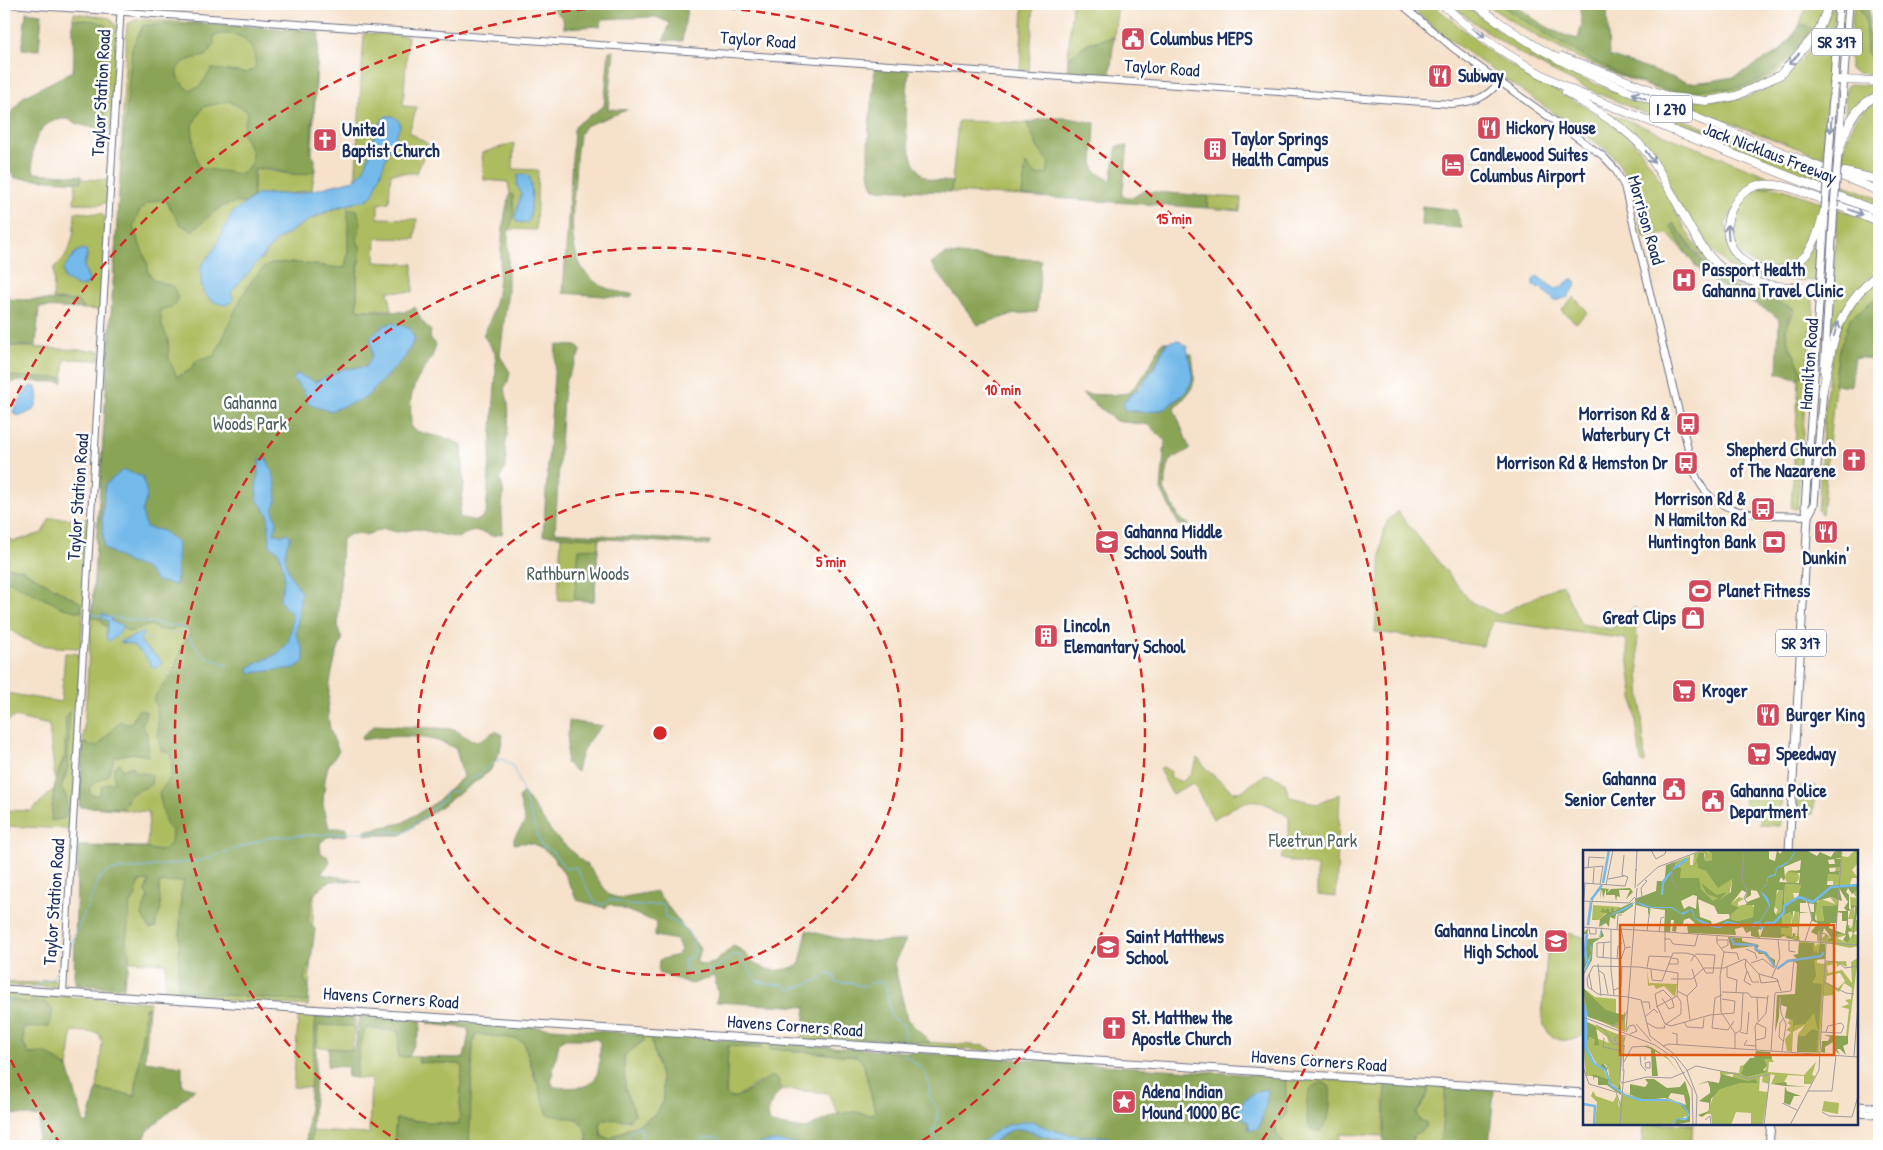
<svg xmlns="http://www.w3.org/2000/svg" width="1883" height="1150" font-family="'Patrick Hand',sans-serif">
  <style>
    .green { fill: #adbc5f; stroke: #64765e; fill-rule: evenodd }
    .forest { fill: #8aa456; stroke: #526a5a; fill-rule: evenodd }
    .water { fill: #73b9ea; stroke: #4774a4 }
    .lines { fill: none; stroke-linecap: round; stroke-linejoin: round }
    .stream { stroke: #73b9ea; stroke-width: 1 }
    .secondary-casing { stroke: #686d84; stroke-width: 8 }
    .primary-casing { stroke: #686d84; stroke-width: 9 }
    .motorway-casing { stroke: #686d84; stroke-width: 9 }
    .secondary { stroke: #fff; stroke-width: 6 }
    .primary { stroke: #fff; stroke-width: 7 }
    .motorway { stroke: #fff; stroke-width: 8 }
    .primary-bridge-casing { stroke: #686d84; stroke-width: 9; stroke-linecap: butt }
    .primary-bridge { stroke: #fff; stroke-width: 7 }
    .oneway { stroke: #8d97ae }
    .ring { fill: none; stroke: #d62828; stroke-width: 2.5; stroke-dasharray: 9 6 }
    .labels { text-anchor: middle; stroke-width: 5; stroke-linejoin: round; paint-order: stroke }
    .shield { fill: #fff; stroke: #5f6d8e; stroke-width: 1 }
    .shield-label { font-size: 16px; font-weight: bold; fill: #1b2f5e }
    .poi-label { font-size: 18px; font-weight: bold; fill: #1b2f5e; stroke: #fff; text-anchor: start }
    .street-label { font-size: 18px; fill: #1b2f5e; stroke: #fff }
    .park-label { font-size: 18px; fill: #4e605e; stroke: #fff }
    .inset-river { fill: none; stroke: #73b9ea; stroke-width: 2.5 }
    .inset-road { fill: none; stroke: #9e9a9f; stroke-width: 1 }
    .view { fill: #de5710; fill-opacity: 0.15; stroke: #de5710; stroke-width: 2.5 }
    .inset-edge { fill: none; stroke: #1b2f5e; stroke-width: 2.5 }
    .centre { fill: #d62828; stroke: #fff; stroke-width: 2.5 }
    .ring-label { font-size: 15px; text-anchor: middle; font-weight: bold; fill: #d62828; stroke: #fff; stroke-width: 5; stroke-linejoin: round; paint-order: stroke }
  </style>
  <rect width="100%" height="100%" fill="#fff"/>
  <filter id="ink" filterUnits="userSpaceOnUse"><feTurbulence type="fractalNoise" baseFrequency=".02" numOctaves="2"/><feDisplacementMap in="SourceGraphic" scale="10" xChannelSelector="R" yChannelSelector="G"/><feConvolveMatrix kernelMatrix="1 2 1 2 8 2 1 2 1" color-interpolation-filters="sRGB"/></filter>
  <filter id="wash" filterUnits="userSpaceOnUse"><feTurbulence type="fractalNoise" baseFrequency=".0096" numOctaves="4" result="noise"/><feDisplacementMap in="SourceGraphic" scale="20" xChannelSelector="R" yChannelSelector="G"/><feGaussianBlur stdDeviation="1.12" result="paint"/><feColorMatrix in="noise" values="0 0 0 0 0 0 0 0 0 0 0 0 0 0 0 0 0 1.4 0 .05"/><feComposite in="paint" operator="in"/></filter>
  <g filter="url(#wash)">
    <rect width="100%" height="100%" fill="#f6e1ca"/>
    <g class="green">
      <path d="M1023 4H1034L1029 71 1020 70Z"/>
      <path d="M1072 4H1118L1114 37 1088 43 1068 58Z"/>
      <path d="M1407 4C1414 4 1423 2 1430 4 1435 5 1480 44 1489 51 1533 82 1586 101 1627 136 1673 176 1680 260 1741 283 1761 291 1786 290 1808 292L1813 295 1814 318 1811 327 1797 509 1791 508 1799 379 1803 373 1788 343 1786 329 1794 311 1720 277 1709 268 1673 223 1670 226 1684 247 1688 256 1668 234 1643 237C1636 205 1632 175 1608 151L1447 38Z"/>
      <path d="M1451 4H1464L1510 39 1571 74 1879 199V206C1816 182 1753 157 1689 131 1602 96 1524 66 1451 4Z"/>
      <path d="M1486 4H1499L1530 24 1595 62 1645 82 1726 89 1754 81 1770 73 1802 43 1811 29 1801 25 1798 28 1808 4H1827C1807 56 1760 98 1702 98 1679 98 1658 90 1636 82 1583 62 1532 37 1486 4Z"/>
      <path d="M1832 4H1835L1830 83 1825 116 1824 158 1674 102C1685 96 1716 101 1731 100 1765 97 1800 67 1817 39 1823 28 1827 15 1832 4Z"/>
      <path d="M1854 4H1857L1865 17 1870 57 1879 66V75L1857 73 1850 69V39Z"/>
      <path d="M74 13 110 18 117 27 112 130 101 129 104 126 105 24 73 19Z"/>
      <path d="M138 19 319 31 311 169 251 166 254 186V170L258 169C275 170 300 180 315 170L312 189 287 195 268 193 261 260C283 229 319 213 354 203L364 33 408 36 403 106 417 107 409 132 428 144 417 173H391L389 202 378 204V218L417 219 415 239 376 238 375 262 413 264V292L388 291 392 310H361L357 308V274L360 261 357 240 361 224 349 208 348 252 345 269 274 263 335 529 308 1006 215 1000 199 996 164 994 166 963 129 961 127 946 124 989 75 985 78 846 147 847 149 812 79 806 120 177 127 24ZM180 877V880L160 882C158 889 159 893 159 900 159 910 155 920 150 929 144 915 148 897 149 881L138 882 136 895 130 905 131 878Z"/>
      <path d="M1850 84 1879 86V94L1845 125 1846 86Z"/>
      <path d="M1879 99V178L1841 165C1846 137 1853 112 1879 99Z"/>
      <path d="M1599 109 1785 183 1747 190 1725 224C1729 235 1732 251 1739 261 1742 266 1752 270 1758 272 1789 281 1803 260 1819 238L1818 278 1815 281 1756 278 1729 267 1698 237 1651 155Z"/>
      <path d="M958 121 1027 123 1038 148 1049 163 1047 174 1036 175 1026 165 1022 196 951 192Z"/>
      <path d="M514 143 513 169 538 170 536 230 507 229 510 194 508 182 484 180 482 153Z"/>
      <path d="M81 179 109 180 107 202 99 205 74 203 76 181 81 182Z"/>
      <path d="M1767 187 1779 188 1821 202C1819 221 1814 249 1797 261 1765 283 1723 254 1732 217 1737 199 1750 191 1767 187Z"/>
      <path d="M1208 196 1241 198 1240 211 1207 208Z"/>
      <path d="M1838 209 1879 224V271L1867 280 1830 343 1828 342Z"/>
      <path d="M75 212 102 214 105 217 102 310 84 309 77 301 53 299 54 267C73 253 74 234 75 212ZM75 253 88 255 84 267 89 281 63 270Z"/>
      <path d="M1879 277V359L1838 356 1822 514 1818 511C1823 450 1821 378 1843 321 1849 303 1865 289 1879 277Z"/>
      <path d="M1574 297 1588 312 1576 323 1561 310Z"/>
      <path d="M8 346 100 351 99 360 65 359 63 378 6 376Z"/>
      <path d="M1398 512 1471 602 1498 615 1562 584 1581 624 1611 629 1635 607 1645 763 1641 762 1626 639 1494 621 1482 646 1375 632 1382 537 1387 521Z"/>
      <path d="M50 518 89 519 81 645 78 648C43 646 31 648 4 624V578L63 608 80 603 21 569 7 567 4 570V538L15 541 42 533Z"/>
      <path d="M561 536 599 538 594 601 558 600Z"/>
      <path d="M65 653 79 654 80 660 72 824 67 829 4 826V810L31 811 54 789 51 820 68 811 66 796 61 788 68 767 69 712 66 716 65 755 55 781 49 725 14 717 4 724 5 693 61 702Z"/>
      <path d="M1198 758 1207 770 1233 792 1242 791 1266 774 1284 781 1290 797 1318 804 1340 794 1336 897 1317 895V867L1281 859 1289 832V817C1249 792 1252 798 1213 819L1193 783 1172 794 1159 769 1163 767 1171 772 1170 777 1182 782 1191 774Z"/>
      <path d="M1740 785 1780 787 1782 790 1780 826 1760 825V818L1739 814 1740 809H1744L1745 792 1740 791Z"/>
      <path d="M1802 785 1816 786 1813 814 1796 813 1798 788Z"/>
      <path d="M1568 933 1584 937V1035C1567 1046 1546 1041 1542 1018L1547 952 1554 940Z"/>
      <path d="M43 980H61L53 987 4 985V982L38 983Z"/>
      <path d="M4 993 150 1002 149 1008H145L135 1096 97 1089 102 1043 99 1033 72 1031 68 1068 46 1053 29 1054C15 1033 31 1019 44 1002L25 1003 7 998 4 1000Z"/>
      <path d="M299 1010 354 1014 356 1017 352 1050 317 1047 318 1025 352 1026 316 1016 311 1088 293 1087Z"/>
      <path d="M365 1028 399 1031 398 1056 419 1057V1062L460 1064 462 1067 459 1125 396 1119 394 1146H311L312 1131 369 1134 371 1079 356 1078 359 1050Z"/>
      <path d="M476 1034 517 1039 524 1043 536 1082 586 1128 588 1142 586 1146H469L473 1043Z"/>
      <path d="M644 1034H652C650 1058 676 1094 655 1114 642 1125 624 1129 610 1139L602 1137 600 1126 603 1119 629 1120 635 1114 625 1088 624 1055 644 1041Z"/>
      <path d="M803 1034 985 1046 993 1051 801 1040Z"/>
      <path d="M762 1043H770V1049L856 1056 863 1062 875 1111 872 1116 854 1112 838 1114 828 1093 781 1089 779 1081 759 1082 737 1097 730 1098 726 1094 728 1046 761 1048Z"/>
      <path d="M1285 1077 1386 1083 1384 1136 1340 1134 1338 1146H1285L1276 1133V1125C1286 1113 1287 1092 1285 1077Z"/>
      <path d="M1428 1085 1446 1087 1440 1146H1410L1419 1120 1416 1114 1428 1094Z"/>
      <path d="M1643 1124H1693L1691 1146H1670L1669 1144 1642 1142Z"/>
    </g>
    <g class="forest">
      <path d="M548 4H688L682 41 664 40 670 23 656 17 603 19 600 26 564 28 563 19Z"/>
      <path d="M1499 4H1514C1533 19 1554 34 1578 39L1582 24 1579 4H1607L1609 56 1689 83 1710 81 1734 77 1780 51 1801 25H1806L1812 29C1793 56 1763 88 1728 89 1724 89 1720 88 1716 88 1703 89 1689 93 1675 91 1621 84 1545 34 1499 4Z"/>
      <path d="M1857 4H1869V34L1879 54V66L1867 53 1865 17Z"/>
      <path d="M26 12 42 14 39 50 22 49Z"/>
      <path d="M73 19C84 20 101 19 108 28L104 126 101 129C94 127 85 127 78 124 74 123 71 120 67 119 38 117 28 149 34 173L82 176 81 182 15 178 12 172H4V120L8 118 23 97 73 71C75 53 72 37 73 19Z"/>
      <path d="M216 24 319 31 310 153 315 159V170C297 183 274 164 254 170L253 196 245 203C219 201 211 216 192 231L180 224 165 199C143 202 140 207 133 227L148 265V272L154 280 174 287 178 299 175 306 160 310 162 326 168 339 169 359 177 377 190 370 197 360 214 356C228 333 247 265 276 263 298 261 323 267 345 268L348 252V208L357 210 361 224 357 240 361 249 357 274V308L361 310 404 312 415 307 421 320 431 331 430 338 436 344C433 362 420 371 414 387 409 401 411 414 411 428 428 438 447 434 462 446L464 486 459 517 477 521 486 514 496 372 495 353 483 335C507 293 495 240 510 194L513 195 514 215 508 234V290L500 356 510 372 508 382 504 389C512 404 508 432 505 448 505 453 507 459 506 464 505 469 502 474 500 479 505 493 503 494 502 508 501 517 504 525 502 534L492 536C478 529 471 530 458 538L417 529 397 532 384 529 365 535 351 534 342 539 338 628 342 640C331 665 325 703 330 729 332 737 336 744 339 751L328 766 325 780 323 804 329 828H347V835L327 837 320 843 321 853 328 857 330 862 321 874 361 881H329L312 896 308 921 315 929 311 960 304 979 309 988 308 1001 305 1002 180 991 178 987 181 893 184 881 160 883C157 892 162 902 160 912 158 918 155 920 156 927L150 929 142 916 146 900 149 899 145 891 149 881 138 882 136 895 130 905 126 942 129 950V968L124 978 123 986 78 983 74 977 78 846 143 848 160 851 171 844 172 831 166 824 159 793C171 778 175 772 170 753L161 750C155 733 161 717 154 700 157 690 166 683 172 674 179 661 179 645 190 635L189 629 176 627 171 631 160 630 150 625 129 632 119 626H104L102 621 92 616 120 177 132 48 143 25ZM214 35C220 35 229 33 235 35 250 39 257 55 255 68L247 73 212 69 199 87 189 90C163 69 183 59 206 56L214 44ZM228 101 248 111 242 133 252 152 251 166 241 174 199 168 194 149 192 125 203 107Z"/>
      <path d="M1114 37 1110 77 1067 74 1068 58 1088 43Z"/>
      <path d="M609 51H614L608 109 627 110 585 126 580 134C575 152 576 172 574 191 570 242 569 288 633 294L630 298 563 293 574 130 576 125 604 106Z"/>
      <path d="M875 68 909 70C907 97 898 164 929 179 935 181 945 181 952 182L951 192 874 189C861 166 873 96 875 68Z"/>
      <path d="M1045 118H1068L1095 123 1093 166 1096 172 1111 181 1117 146H1128L1122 197H1134L1143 191 1208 196 1207 208 1022 196 1026 164 1036 175 1047 174 1049 163 1038 148 1027 123Z"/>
      <path d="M1422 206 1456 210 1462 228 1421 225Z"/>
      <path d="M1673 223C1687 241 1700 263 1718 276 1739 292 1769 300 1793 308L1786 329 1788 343 1803 373 1799 379 1777 373 1779 320 1772 313C1745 298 1706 284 1688 256 1682 246 1677 236 1670 226Z"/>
      <path d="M946 254 1041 260 1037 312 1010 315 978 325 931 264Z"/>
      <path d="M1879 295V359L1855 357 1851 386 1834 384 1838 355 1850 319Z"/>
      <path d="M4 299 77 301 84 309 39 307 36 346H8L6 376 63 378V382L16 381 4 386Z"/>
      <path d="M1162 342H1167C1162 349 1160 359 1155 366 1145 381 1129 395 1124 410 1151 417 1189 405 1192 373 1192 368 1189 360 1188 354H1192C1196 386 1197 385 1174 409L1190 449 1169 461 1164 489 1180 519 1190 525H1179L1161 490 1165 441 1149 425 1116 421 1082 394 1109 395 1129 393 1147 371Z"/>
      <path d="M556 345 578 346 581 351 566 380 563 398 555 532 711 542 708 545 543 535Z"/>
      <path d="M598 548 594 601 574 600 579 549Z"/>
      <path d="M7 567 21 569 81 603V612L63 608 8 581 4 578V570Z"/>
      <path d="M139 709 147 712 142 724 147 734 149 756 132 753 115 757 108 775 89 787 91 795H99L101 787 108 783H114V767L120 763 122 770 133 766V771L152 775 151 785 130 794 124 808 80 807 83 743 98 746 120 721 126 724 132 722Z"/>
      <path d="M70 711 68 767 61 788C68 796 69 808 65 818L51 821 55 781 65 755 66 716Z"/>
      <path d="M569 721 603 726C585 742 582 749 577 772L566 763Z"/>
      <path d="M375 725 454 729 469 739 479 741 495 731 503 735 500 751 490 771 401 835H366L364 831 402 823 435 803 463 777 456 749C430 733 391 735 362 740V736Z"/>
      <path d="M523 792 554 835 591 869 609 895 619 898 656 891 701 950 696 961 702 965 714 963 733 946C744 950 746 956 755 963 767 973 788 972 800 963L807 930C845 942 867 944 906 940L894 963 907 1019 931 1043 803 1034 806 1007 716 1002 718 993 714 976 692 984 658 973 659 960 677 955 681 950 677 940 655 936 656 922 610 904 605 908 577 900C565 875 549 835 514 844V838L525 822 519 798Z"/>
      <path d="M7 998 25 1003 44 1001 53 1009 50 1026 23 1028V1045L29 1054 46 1053 68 1068 84 1123H88L97 1089 135 1096 145 1008H149L145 1061 182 1066V1085L195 1089 148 1130 141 1146H36L41 1117 4 1113V1000Z"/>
      <path d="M361 1015 421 1020C421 1036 414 1042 409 1057H398L399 1031 365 1028 359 1050 356 1078 347 1077 348 1067 327 1066 329 1048 355 1050 358 1022Z"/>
      <path d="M316 1016 353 1017 352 1026 318 1025 311 1146H306Z"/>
      <path d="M428 1020 644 1034V1040L624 1056 625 1088 635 1114 629 1120 603 1119 600 1126 602 1137 610 1139C624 1129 642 1125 655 1114 676 1094 650 1058 652 1034L762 1043V1048L728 1046 726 1094 731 1098C744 1097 759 1082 772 1076L779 1081 781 1089C773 1101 764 1110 771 1124L805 1129 838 1114 854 1112 872 1115 875 1111 863 1062 856 1056 770 1049V1043L1285 1077 1287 1115 1276 1125V1133L1285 1146H1272V1142H1266L1259 1146H1123C1106 1132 1101 1138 1082 1136 1065 1135 1046 1129 1032 1121L989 1136 979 1146H812L774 1141 746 1146H586C591 1136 585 1127 578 1119L548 1115 524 1043 517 1039 476 1034 473 1043 469 1146H394L396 1119 459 1125 462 1067 460 1064 418 1062 419 1057 464 1058 469 1033 467 1028 428 1024ZM563 1039H596L600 1042C600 1083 597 1090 554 1087L551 1081 559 1043ZM1257 1091 1248 1129V1122L1238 1109 1244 1101Z"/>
      <path d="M1323 1082 1330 1087C1330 1101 1332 1121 1320 1131 1316 1131 1311 1130 1309 1126 1306 1118 1305 1098 1310 1090 1313 1085 1318 1084 1323 1082Z"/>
      <path d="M1386 1083 1428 1085V1094L1416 1114 1419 1120 1426 1122V1127L1413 1136 1410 1146H1383Z"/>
      <path d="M1446 1087 1494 1090 1489 1146H1440Z"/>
      <path d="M1012 1129H1022L1044 1136 1095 1146H1062L1036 1143 1033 1146H989Z"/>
    </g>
    <g class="water">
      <path d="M386 116H393L399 121 400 126 387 155 373 195 366 200 337 207 314 217 277 240 231 292 233 300 226 305C202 301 200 288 201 266L215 248 232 213 258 194H298L354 180C374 166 368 133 386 116Z"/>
      <path d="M525 174 529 176C533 187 532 208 529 221L526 223 517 222 515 218 521 194 517 184 518 175Z"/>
      <path d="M82 249 87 251 84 267 89 281 87 285 79 287 64 279 63 270 75 253Z"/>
      <path d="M1537 276 1555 289 1560 288 1571 279 1576 281 1577 284 1568 297 1555 301 1542 289 1533 286V280Z"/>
      <path d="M393 323 409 328 415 339 405 357 365 398 330 411 310 405 304 391 293 379 297 374 315 382 344 369 366 367 372 356 371 337 385 325Z"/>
      <path d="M1178 340 1187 347 1192 373V381L1186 392 1165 409 1146 412 1124 410V401L1141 387 1156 365 1167 342Z"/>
      <path d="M31 386 36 387 38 398 35 409 21 416 14 414 13 410C22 403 22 391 31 386Z"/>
      <path d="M266 458C274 474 281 493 273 510L277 521 274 533 281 536 287 533 291 537C278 558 289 574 301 592L296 635 303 649 304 661 295 668 250 673 248 668C281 651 291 655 292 614 275 598 280 601 284 580 285 572 281 560 279 552L270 545 268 514 258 501 256 489 260 459Z"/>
      <path d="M123 470 143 477 147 496 142 512 146 527 163 531 178 543 176 585 157 581 145 568 128 562 104 548 102 519 105 485Z"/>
      <path d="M102 614 111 618 112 622 122 625C122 632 115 639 108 641L106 636 108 621 102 618Z"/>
      <path d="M144 632 140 640C146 651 157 654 162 662L157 668 151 666C147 656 140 651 132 645 128 643 124 644 120 642Z"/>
      <path d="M1264 1089 1267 1091 1266 1104 1259 1128 1250 1131 1248 1122 1238 1114C1239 1102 1252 1092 1264 1089Z"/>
      <path d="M1032 1121C1046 1129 1065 1135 1082 1136 1101 1138 1106 1132 1123 1146 1096 1146 1072 1142 1046 1137 1038 1135 1029 1130 1020 1129 1004 1128 995 1146 979 1146 997 1126 1007 1124 1032 1121Z"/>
      <path d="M774 1141 812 1146H746Z"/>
    </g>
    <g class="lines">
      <g class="stream">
        <path d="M93 615 102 616"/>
        <path d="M109 617 182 627 202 654 228 666"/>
        <path d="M171 634 185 631"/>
        <path d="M116 636 121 641"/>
        <path d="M143 637 151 640"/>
        <path d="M68 951 101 876 110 871 199 861 270 837 388 831 404 833 445 798 444 794 447 791 455 792C462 783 468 781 478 775 487 769 491 762 502 759L512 765 518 778 541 845 553 852 566 869 576 867 594 901 603 905 610 899 628 905 642 906 664 904 665 917C686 929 689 925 695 952L692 957 685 959 684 967 688 974C708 975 719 967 734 954L741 956 757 981 773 985 784 984 790 990 821 979 828 973 834 976 836 983 850 982 862 986 879 981 886 986 891 1018 904 1025V1046"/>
        <path d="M34 987 54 977 61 963"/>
        <path d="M4 1006 9 1000 21 994"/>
        <path d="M904 1050V1055C922 1067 932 1075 929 1097 941 1109 939 1118 933 1133L938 1143 948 1146"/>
        <path d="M624 1146 625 1140 636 1126 641 1128 644 1146"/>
        <path d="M658 1146 681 1142 688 1146"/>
        <path d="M696 1146C699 1135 710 1138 720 1138L722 1141 719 1146"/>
        <path d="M950 1146H962"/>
      </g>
    </g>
  </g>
  <g filter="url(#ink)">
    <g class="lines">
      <defs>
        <g id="secondary">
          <path d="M8 4 1452 104C1473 102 1486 99 1499 82"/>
          <path d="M1401 4 1453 48 1603 156 1615 169 1624 186 1692 465C1708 521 1761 514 1808 516"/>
          <path d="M63 993 121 4"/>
        </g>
        <g id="primary">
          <path d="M1839 146 1849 4"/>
          <path d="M1829 156 1839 4"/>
          <path d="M1824 373 1834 207"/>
          <path d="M1808 516 1805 507 1825 217"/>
          <path d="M1789 851 1808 516 1814 505 1823 389"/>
          <path d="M4 989 1584 1093"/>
          <path d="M1857 1106 1871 1107 1879 1110"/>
          <path d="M1857 1113 1872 1114 1877 1110"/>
          <path d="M1769 1146 1771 1124"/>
        </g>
        <g id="motorway">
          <path d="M1442 4C1481 40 1528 69 1576 92L1879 212"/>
          <path d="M1475 4C1512 33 1554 59 1597 78L1879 191"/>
          <path d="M1562 57 1670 97 1707 101 1736 96 1780 75 1818 32 1829 4"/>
          <path d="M1834 80 1879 81"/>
          <path d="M1566 92C1592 109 1622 124 1643 148 1657 164 1666 184 1677 203 1688 224 1699 246 1716 263 1740 288 1796 288 1829 288"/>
          <path d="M1838 155C1845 131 1853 104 1879 96"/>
          <path d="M1845 172 1879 180"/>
          <path d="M1825 209C1820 225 1816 246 1803 258 1781 279 1742 273 1730 243 1721 221 1735 191 1759 185 1772 183 1785 186 1797 190L1879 221"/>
          <path d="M1822 394C1834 340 1834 311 1879 273"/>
        </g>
      </defs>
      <use href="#secondary" class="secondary-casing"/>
      <use href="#primary" class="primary-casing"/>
      <use href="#motorway" class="motorway-casing"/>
      <use href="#secondary" class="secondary"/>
      <use href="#primary" class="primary"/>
      <use href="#motorway" class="motorway"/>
      <defs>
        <g id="primary-bridge">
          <path d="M1834 207 1838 155"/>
          <path d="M1825 209 1829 156"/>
        </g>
      </defs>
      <use href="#primary-bridge" class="primary-bridge-casing"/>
      <use href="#primary-bridge" class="primary-bridge"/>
    </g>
    <defs><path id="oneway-shaft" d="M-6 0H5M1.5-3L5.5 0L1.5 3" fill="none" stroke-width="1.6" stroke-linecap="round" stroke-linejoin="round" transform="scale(1.25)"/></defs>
    <g class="oneway">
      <use href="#oneway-shaft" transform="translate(1479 33) rotate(37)"/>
      <use href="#oneway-shaft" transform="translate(1794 59) rotate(132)"/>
      <use href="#oneway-shaft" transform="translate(1639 96) rotate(-157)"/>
      <use href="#oneway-shaft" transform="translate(1831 125) rotate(94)"/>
      <use href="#oneway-shaft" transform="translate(1650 157) rotate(55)"/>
      <use href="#oneway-shaft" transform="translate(1856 212) rotate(21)"/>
      <use href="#oneway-shaft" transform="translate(1728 232) rotate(-95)"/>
      <use href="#oneway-shaft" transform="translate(1836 329) rotate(-73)"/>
    </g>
  </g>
  <g class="ring">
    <circle cx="660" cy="733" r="242"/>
    <path d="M403 1144A485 485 0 1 1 917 1144"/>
    <path d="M61 1145A727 727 0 0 1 4 1046M4 420A727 727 0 1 1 1259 1145"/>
  </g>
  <defs>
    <symbol id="civic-square" viewBox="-11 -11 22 22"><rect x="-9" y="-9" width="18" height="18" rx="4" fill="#d1495b" stroke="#fff"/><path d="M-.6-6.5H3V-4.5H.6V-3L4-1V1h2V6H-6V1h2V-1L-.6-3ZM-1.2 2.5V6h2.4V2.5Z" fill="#fff"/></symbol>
    <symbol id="restaurant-square" viewBox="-11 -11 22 22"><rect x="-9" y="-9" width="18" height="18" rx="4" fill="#d1495b" stroke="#fff"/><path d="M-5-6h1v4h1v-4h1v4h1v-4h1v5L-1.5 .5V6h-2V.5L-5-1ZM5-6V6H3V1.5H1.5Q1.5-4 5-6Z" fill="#fff"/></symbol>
    <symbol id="church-square" viewBox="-11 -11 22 22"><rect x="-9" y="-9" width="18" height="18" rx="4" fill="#d1495b" stroke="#fff"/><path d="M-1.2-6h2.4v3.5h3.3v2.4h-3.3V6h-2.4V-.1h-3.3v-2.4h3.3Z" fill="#fff"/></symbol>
    <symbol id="building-square" viewBox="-11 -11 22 22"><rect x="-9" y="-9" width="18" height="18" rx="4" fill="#d1495b" stroke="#fff"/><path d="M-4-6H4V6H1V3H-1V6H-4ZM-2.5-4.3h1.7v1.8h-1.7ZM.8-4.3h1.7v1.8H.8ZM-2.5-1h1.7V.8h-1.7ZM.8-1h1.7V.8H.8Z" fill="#fff"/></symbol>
    <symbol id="hotel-square" viewBox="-11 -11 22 22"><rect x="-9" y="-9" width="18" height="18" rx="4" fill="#d1495b" stroke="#fff"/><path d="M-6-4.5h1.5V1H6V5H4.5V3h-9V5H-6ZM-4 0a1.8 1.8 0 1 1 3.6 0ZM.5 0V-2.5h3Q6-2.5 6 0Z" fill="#fff"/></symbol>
    <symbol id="hospital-square" viewBox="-11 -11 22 22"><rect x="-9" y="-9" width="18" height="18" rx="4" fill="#d1495b" stroke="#fff"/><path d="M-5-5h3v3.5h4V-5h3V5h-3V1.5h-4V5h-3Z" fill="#fff"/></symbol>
    <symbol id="bus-square" viewBox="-11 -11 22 22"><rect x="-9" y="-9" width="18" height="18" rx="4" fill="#d1495b" stroke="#fff"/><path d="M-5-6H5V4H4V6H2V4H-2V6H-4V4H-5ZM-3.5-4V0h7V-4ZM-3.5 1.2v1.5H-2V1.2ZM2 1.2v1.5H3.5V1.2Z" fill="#fff"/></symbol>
    <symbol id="school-square" viewBox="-11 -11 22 22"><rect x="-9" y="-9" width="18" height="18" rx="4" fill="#d1495b" stroke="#fff"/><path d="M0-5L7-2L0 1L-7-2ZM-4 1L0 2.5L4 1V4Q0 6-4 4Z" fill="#fff"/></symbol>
    <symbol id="bank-square" viewBox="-11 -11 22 22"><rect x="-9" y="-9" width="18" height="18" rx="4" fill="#d1495b" stroke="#fff"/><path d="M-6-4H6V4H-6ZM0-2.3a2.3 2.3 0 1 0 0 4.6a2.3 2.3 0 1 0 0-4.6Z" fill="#fff"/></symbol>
    <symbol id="stadium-square" viewBox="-11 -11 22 22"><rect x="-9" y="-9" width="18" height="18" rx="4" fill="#d1495b" stroke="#fff"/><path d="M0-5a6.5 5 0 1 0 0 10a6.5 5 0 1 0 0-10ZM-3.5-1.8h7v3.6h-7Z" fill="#fff"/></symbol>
    <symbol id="shop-square" viewBox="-11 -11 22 22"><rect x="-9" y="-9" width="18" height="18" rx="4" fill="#d1495b" stroke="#fff"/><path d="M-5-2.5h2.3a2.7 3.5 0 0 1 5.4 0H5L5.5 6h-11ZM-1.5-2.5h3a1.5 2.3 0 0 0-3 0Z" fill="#fff"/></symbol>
    <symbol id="supermarket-square" viewBox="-11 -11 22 22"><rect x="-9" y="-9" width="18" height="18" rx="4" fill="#d1495b" stroke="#fff"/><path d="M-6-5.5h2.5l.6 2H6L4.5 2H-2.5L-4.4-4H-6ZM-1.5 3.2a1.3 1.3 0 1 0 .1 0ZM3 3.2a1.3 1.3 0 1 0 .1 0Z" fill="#fff"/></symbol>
    <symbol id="sight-square" viewBox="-11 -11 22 22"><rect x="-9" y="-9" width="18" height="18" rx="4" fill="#d1495b" stroke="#fff"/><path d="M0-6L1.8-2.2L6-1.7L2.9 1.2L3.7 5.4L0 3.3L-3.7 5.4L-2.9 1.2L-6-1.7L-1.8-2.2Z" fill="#fff"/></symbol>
  </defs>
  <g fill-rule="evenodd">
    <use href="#civic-square" x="1119" y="25" width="28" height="28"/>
    <use href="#restaurant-square" x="1426" y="62" width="28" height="28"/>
    <use href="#restaurant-square" x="1475" y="114" width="28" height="28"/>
    <use href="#church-square" x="311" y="126" width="28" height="28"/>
    <use href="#building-square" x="1201" y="135" width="28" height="28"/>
    <use href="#hotel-square" x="1439" y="151" width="28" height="28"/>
    <use href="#hospital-square" x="1670" y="266" width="28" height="28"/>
    <use href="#bus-square" x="1674" y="410" width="28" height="28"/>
    <use href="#church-square" x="1840" y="446" width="28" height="28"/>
    <use href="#bus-square" x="1672" y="449" width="28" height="28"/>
    <use href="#bus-square" x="1749" y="495" width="28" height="28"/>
    <use href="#restaurant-square" x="1812" y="518" width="28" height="28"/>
    <use href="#school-square" x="1093" y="528" width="28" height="28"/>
    <use href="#bank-square" x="1760" y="528" width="28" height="28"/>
    <use href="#stadium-square" x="1686" y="577" width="28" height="28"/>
    <use href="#shop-square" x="1679" y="604" width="28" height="28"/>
    <use href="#building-square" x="1032" y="622" width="28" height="28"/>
    <use href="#supermarket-square" x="1670" y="677" width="28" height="28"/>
    <use href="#restaurant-square" x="1754" y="701" width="28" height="28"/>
    <use href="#supermarket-square" x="1745" y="740" width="28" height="28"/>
    <use href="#civic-square" x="1660" y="775" width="28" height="28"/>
    <use href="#civic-square" x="1699" y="787" width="28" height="28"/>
    <use href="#school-square" x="1542" y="927" width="28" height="28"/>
    <use href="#school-square" x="1094" y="933" width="28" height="28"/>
    <use href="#church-square" x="1100" y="1014" width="28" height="28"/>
    <use href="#sight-square" x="1110" y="1088" width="28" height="28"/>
  </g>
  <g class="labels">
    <g class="shield">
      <rect x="1812" y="28.5" width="50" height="27" rx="4"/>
      <rect x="1650" y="95.5" width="42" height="27" rx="4"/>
      <rect x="1776" y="629.5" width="50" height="27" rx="4"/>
    </g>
    <g class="shield-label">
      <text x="1837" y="48">SR 317</text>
      <text x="1671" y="115">I 270</text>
      <text x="1801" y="649">SR 317</text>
    </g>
    <g class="poi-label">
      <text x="1150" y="45">Columbus MEPS</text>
      <text x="1458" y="82">Subway</text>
      <text x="1506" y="134">Hickory House</text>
      <text x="342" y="136">United<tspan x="342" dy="21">Baptist Church</tspan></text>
      <text x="1232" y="145">Taylor Springs<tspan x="1232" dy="21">Health Campus</tspan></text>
      <text x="1470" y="161">Candlewood Suites<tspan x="1470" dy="21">Columbus Airport</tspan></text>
      <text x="1702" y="276">Passport Health<tspan x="1702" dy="21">Gahanna Travel Clinic</tspan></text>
      <text x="1670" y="420" text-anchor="end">Morrison Rd &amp;<tspan x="1670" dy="21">Waterbury Ct</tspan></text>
      <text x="1836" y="456" text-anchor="end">Shepherd Church<tspan x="1836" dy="21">of The Nazarene</tspan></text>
      <text x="1668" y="469" text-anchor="end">Morrison Rd &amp; Hemston Dr</text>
      <text x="1746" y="505" text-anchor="end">Morrison Rd &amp;<tspan x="1746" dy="21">N Hamilton Rd</tspan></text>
      <text x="1124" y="538">Gahanna Middle<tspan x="1124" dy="21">School South</tspan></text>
      <text x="1756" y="548" text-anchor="end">Huntington Bank</text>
      <text x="1826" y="564" text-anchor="middle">Dunkin'</text>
      <text x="1718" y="597">Planet Fitness</text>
      <text x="1676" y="624" text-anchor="end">Great Clips</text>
      <text x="1064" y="632">Lincoln<tspan x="1064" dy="21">Elemantary School</tspan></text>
      <text x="1702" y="697">Kroger</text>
      <text x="1786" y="721">Burger King</text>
      <text x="1776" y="760">Speedway</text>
      <text x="1656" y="785" text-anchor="end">Gahanna<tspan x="1656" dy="21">Senior Center</tspan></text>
      <text x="1730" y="797">Gahanna Police<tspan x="1730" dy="21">Department</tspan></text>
      <text x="1538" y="937" text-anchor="end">Gahanna Lincoln<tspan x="1538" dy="21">High School</tspan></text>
      <text x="1126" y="943">Saint Matthews<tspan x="1126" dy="21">School</tspan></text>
      <text x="1132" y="1024">St. Matthew the<tspan x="1132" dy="21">Apostle Church</tspan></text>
      <text x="1142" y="1098">Adena Indian<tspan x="1142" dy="21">Mound 1000 BC</tspan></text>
    </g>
    <g class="street-label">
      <text transform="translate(758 40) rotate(4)" y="6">Taylor Road</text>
      <text transform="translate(1162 68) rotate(4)" y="6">Taylor Road</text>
      <text transform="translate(101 93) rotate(-87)" y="6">Taylor Station Road</text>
      <text transform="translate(1770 153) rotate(21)" y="6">Jack Nicklaus Freeway</text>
      <text transform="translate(1646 220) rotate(74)" y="6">Morrison Road</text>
      <text transform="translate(1809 364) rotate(-86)" y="6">Hamilton Road</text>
      <text transform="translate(78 497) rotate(-86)" y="6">Taylor Station Road</text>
      <text transform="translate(54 902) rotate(-86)" y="6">Taylor Station Road</text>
      <text transform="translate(391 998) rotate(4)" y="6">Havens Corners Road</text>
      <text transform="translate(795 1026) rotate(4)" y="6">Havens Corners Road</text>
      <text transform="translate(1319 1061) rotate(4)" y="6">Havens Corners Road</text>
    </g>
    <g class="park-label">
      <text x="250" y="409">Gahanna<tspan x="250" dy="21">Woods Park</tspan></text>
      <text x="578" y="580">Rathburn Woods</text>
      <text x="1313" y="847">Fleetrun Park</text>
    </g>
  </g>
  <g transform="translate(1583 850)">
    <rect width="275" height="275" fill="#f6e1ca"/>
    <path d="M121 0 129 4V10L122 11V4L117 3 119 19 144 31 149 29 145 52 137 61 135 56 115 49 116 28H97V17L92 14 83 15 107 6V15H110L111 4ZM272 0H275V13L269 20 275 28H269L266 37 250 35V31H244L245 24 256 25 257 22 252 23 253 15 257 17 258 6 265 7ZM202 27a7 7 0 1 1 14 0a7 7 0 1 1-14 0ZM202 34 218 35 217 43H210L212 50 201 55ZM197 38 200 40 198 63 192 65 195 60 191 56 192 47ZM275 40V56H273L271 57V68L275 71V96L267 98 234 91 235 81 240 82 239 88 243 84 247 86 245 91 254 84 263 85 254 88 264 93 270 84 274 85 275 80 270 83 264 78H269L270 69H265L268 59 267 47 274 48 270 43ZM156 47 161 49 155 52V56L168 53 172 59 170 67 155 71 148 69V63L155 59 148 54ZM247 47 255 49V55L239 56 241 71 234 72 232 54 238 49 252 54ZM216 52 215 77H209V89L205 88 198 85V78H205L206 75 198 74 199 66 208 62V75L213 58 206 54ZM10 55 37 57V59L24 62 16 70H9ZM215 82 217 91 232 93V96L236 93 242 109H234V113L242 114 236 203 214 202 215 184 222 175 210 182 209 202 204 201 202 189 208 182 203 180 208 176 204 172H206L213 145 216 91 210 90 211 86H215ZM275 108 265 186H263L266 159 258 157 266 154 262 150 268 149 269 138 261 133 256 142 252 140V145L240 146 242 112 263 111 264 117 258 114 254 117 253 113 244 116 245 113 244 118 245 123 259 120 269 133 268 112ZM257 123 262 131 255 138 243 132 244 126ZM64 119 66 133 94 134 92 147 81 136 73 139 71 135 65 136ZM0 138 12 147 33 149V164L42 165V182L0 164ZM4 172 42 187 36 238 27 233 25 217 20 213V216L14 215 3 195 7 187 12 190V196L13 188 26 193 24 187ZM0 191 10 214 21 220 24 230 11 225 3 226ZM173 205H189V208H180L174 210 164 227 181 222 184 216 180 214 181 209H189L191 212H186L185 222 221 225 233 212 229 225 232 226 228 234H221V226L205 225 200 234H188L192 225 181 223 186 224V234L179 232 180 225 177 226 176 241 185 242 180 274H168V263L153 262 148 275H129L128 264H124L130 247 127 243 150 228V224L137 225V221L156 223 157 216 161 215V220ZM10 241 13 246 30 252 34 245 36 258 39 244 87 251 102 256 105 265 87 275H12L14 252 8 246ZM241 251 256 253 255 264 239 261Z" fill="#adbc5f" fill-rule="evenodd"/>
    <path d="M123 0H186V9L192 11 194 0 197 4 200 0H223L234 6 237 2 248 7 251 2 258 0V8L245 10 246 14H252L251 9H258L257 17 246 18 247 22 257 21 256 25 245 24 244 35H275V40L269 44 265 38 263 42 266 45V59L269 60 265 61V75L270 78 272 57 268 58V55L275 56 269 93 270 78 265 76 269 81 265 82 267 89 264 93 260 90 263 85 255 84 251 91H244L248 87 241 78 240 82 235 81 234 91V85L228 82 235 73 229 71 228 62H231V54L224 53V48L223 53H217V62L227 63H217L215 90 203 88 205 85 209 88 210 83 213 84 210 89H214L216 62 210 61 209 75 208 62 199 66V74L206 75V78H198V84L203 85 197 88 177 87 181 76 175 80 177 88 168 86V81L163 83 160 77 152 79 153 85 105 83 104 73 107 76 112 73 106 68 101 70 100 74H94L93 82 89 81 91 70H88L87 82H81L82 60 67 58 65 66V58L53 55 52 49 73 41 74 31H80L82 27 83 15 94 12 92 15 98 18 97 28H116L118 39 130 51 135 48 124 44 118 33 134 45 144 42 135 51 148 42 149 29 135 38 123 21 115 18 114 11 111 17 116 3H121L122 11 129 10V4ZM218 10 217 20 204 22 217 23 216 33 196 32 198 27 201 31 202 28 201 17ZM202 34 218 35 215 48 201 55ZM256 38 265 52 261 58 264 61H255V55L239 56 241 71H234L232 69 234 51 248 47 259 51ZM159 40 164 43 162 49 168 45V40L174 41 177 47 164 52 163 55H171L170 67 155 71 148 69V64L156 58 148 54ZM194 40H200L198 62 193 65 191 61ZM110 45 114 46 113 59 106 56 101 59 98 51ZM115 49 131 56 135 64H146L147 68 129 75 128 71 117 67ZM254 62 259 63V71H264L262 84 246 78 247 73H254ZM19 35 18 38 26 39 24 43 28 39 47 38 50 42 43 49 47 40H36L37 47 34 46 33 51 32 45H23V39L20 48 19 39 17 49 18 39 10 48 7 71 9 47ZM50 52 48 55 41 59 50 54V56L40 63 33 64 32 69 27 67 26 77 23 73 16 77 17 69 24 63 17 62 21 57V61L25 58 27 62 30 57 31 61ZM5 78 4 89 17 88 18 79 21 86 10 93 9 110 0 126V124L6 113 8 104 0 122 3 84H0ZM145 87 159 88V91L176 95 174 99 192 110V115L181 104H176L171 96 148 99ZM216 93H230L231 105 233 100 235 105 237 93 242 94V109L231 110 233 126 229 133 239 134 234 202H214L215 186H222L229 179 235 181 231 163 222 174 211 175 210 181V170L202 168 204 157 198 155 197 146 196 167 192 183 194 145 212 144 214 114 211 111 214 109 210 105 215 104ZM0 138 23 160 40 165 42 162 41 169 30 175 5 167ZM4 172 13 177 16 195 11 196 12 190 7 187 3 195ZM241 185 265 186V194L260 196 263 205 257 199H254L257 205 253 201 252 204 250 192 242 197V203L238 202 239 191H245L247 187ZM59 196 68 197 85 208 96 223 85 209 72 201 75 226H69L68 199ZM173 201 187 202 189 209H181L184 216 180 220 184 222 164 227 158 224 161 215 167 208H171ZM20 213 24 218 26 213 24 221 28 234 35 238 37 232 38 241 28 234 25 231 26 234 38 243V245L24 235H15V228L11 227 10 231V226L4 225H13L24 229 20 219 26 231 23 220 17 216ZM138 224 165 231 172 229 175 233H157L137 239 128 249 126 262 119 267 115 265 126 261V253L116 251 127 243V238L125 232 113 235 125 231 136 233ZM62 229H71L84 238 97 237 102 231 107 248V272L90 275 94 271 88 275 95 269 103 270 106 265 95 252 82 248 62 250 40 242 47 244V234L62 237 65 233ZM88 243 101 245 103 255 85 248ZM203 232 204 235 225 237 202 236 204 241 218 246H211L207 255 201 253 202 236 189 234Z" fill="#8aa456" fill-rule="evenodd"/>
    <path d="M212 0V2L207 11 199 17 194 18 193 25 185 28 184 35 177 40 185 48 187 56 177 72 163 76 145 73 137 78H133L124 76 112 69 108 60 100 65 88 58H69L60 56 53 52 44 59 21 68 17 87 7 93 9 98 8 106 6 115 0 124 8 104 7 93 16 87 21 68 52 52H55L69 57H89L98 63 109 59 112 68 135 77 143 71 163 75 177 71 186 56 177 40 184 34V28L186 26 192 24 193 18 206 11ZM0 151 4 161 5 199 12 213 23 219 28 234 44 245 59 249H84L100 254 106 262 104 270 95 269 86 275 94 268H103L104 262 100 256 87 251H56L43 246 27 236 22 221 10 214 1 198Z" fill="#73b9ea"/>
    <path class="inset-river" d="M90 19 104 9M20 33 26 0M79 45 80 32 88 22M8 50 19 35M174 72 169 76 177 74 178 78 183 73H191L201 62V56L216 47 230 52 248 37 275 35M5 75 8 52M4 84 2 99 4 114M148 88 151 94 172 95 173 100 183 103 192 117M194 119 205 111 238 106 241 102M0 254 12 256 11 275"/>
    <path class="inset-road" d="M68 0 73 9 82 4 83 0M161 0 159 28 164 42 161 48 164 53M41 5 39 25 45 27M89 12V31L96 39M0 18 20 16 17 34M5 18 6 7 22 8M53 21 54 0M25 29 41 26M0 33 42 36 45 27M10 34 11 18M23 35 30 0M54 36 75 17 120 0M52 38 53 19M52 49 59 47 58 38 64 31 62 30M0 51 46 53 52 47M0 61 2 34M0 77 38 80M6 78 7 84H13V78M34 79 35 65H39M38 79 42 98M38 79 275 95M28 80V120L31 145M64 81 67 59M76 82 78 68 81 67M82 82V102M134 85V93L141 102 137 126 138 162 152 183V198M81 89H87L90 94 112 96 115 84M237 89H243V84L238 83M133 90H145V95L139 98M206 90V101L212 102M222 91 229 69 224 48M27 92 14 93V107L38 109 42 98 48 97M237 92 238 76H242L238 77M252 93 259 0M163 99 172 103 174 109M141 102 154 103 156 110M20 108 21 92M34 109 35 96 39 93M163 109 162 116 169 132H176M242 111 255 112 262 118 275 116M168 113 180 109 191 118M15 114 18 146M85 114H95V109L88 108M144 117V127L154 130 153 143M64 118 66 106 88 107M68 119 69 130 79 131 90 103H103L111 105V106H112L114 108 123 123H130L132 105 114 104 112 105 111 106 108 111M15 120 21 124 25 144M164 121 161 131 168 135M6 124 9 140M176 124 178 133 196 131M189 127 197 108 195 90M88 129H109L121 118H141L162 109 176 124 194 129 198 141M241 132 263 143 271 144M31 140 38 137 39 116M94 141 104 146 107 170M139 142 165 143M165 143 168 147 184 148M139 145 132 148 129 178 145 180 151 171M94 146 95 123M104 146 114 136 109 119M45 147 15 144 5 137 4 129 10 116 56 117 95 123M45 147 58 150 67 186 91 204 104 220M174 147 175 171M197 150 198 163 203 174 199 201M58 152H66L67 159M74 156 82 174 88 176 127 165 151 163 152 151 139 149M74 156 72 144 80 140 89 149 91 157 86 159 79 148M73 157 94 146M0 167 72 195 92 209 109 239 110 275M62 167 71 159 75 163M101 172 104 177 120 178 121 168M64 173 73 178H82L81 175M173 173 183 178 182 188 173 190M53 174 68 191M83 174 98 164V152L94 146M13 175 22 180 30 194 42 196M28 176 39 173 44 161M43 180 54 38M43 182 46 176 51 175 54 181 47 184M157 182 164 184 166 162M238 182 257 183H258L261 176 258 173 245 176 243 182M89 183 94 184V194M152 184 158 180 160 143M21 188 20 197 38 201 37 231 39 233M42 188 37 195 31 190 35 185 43 186M164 190 161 195 173 196M200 191 196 187 197 173 201 168M80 196 86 194 275 207M173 200 172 176 183 163 185 145M188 201 192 143 208 141 211 109M271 206 275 154M62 210V205H57L58 215 63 221M41 212 49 197 66 196M67 212V218H63L62 213ZM0 217 6 234 33 242 38 257M104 220 114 246 113 275M40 221 41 195M103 221 113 216 153 224 165 229 187 224 181 275M39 233 64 227 88 228 102 222M225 241H249L253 205M199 253 214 260M239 262 246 266 269 267 275 246M122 270 127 266 128 275M37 275 41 220M147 275H163M207 275 236 220 243 93"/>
    <path class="view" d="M37 75H251V205H37Z"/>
    <rect width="275" height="275" class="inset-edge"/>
  </g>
  <circle cx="660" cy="733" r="8" class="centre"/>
  <g class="ring-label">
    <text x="1174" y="224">15 min</text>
    <text x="1003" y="395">10 min</text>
    <text x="831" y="567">5 min</text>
  </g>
  <rect width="1883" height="1150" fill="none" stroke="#fff" stroke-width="20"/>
</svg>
